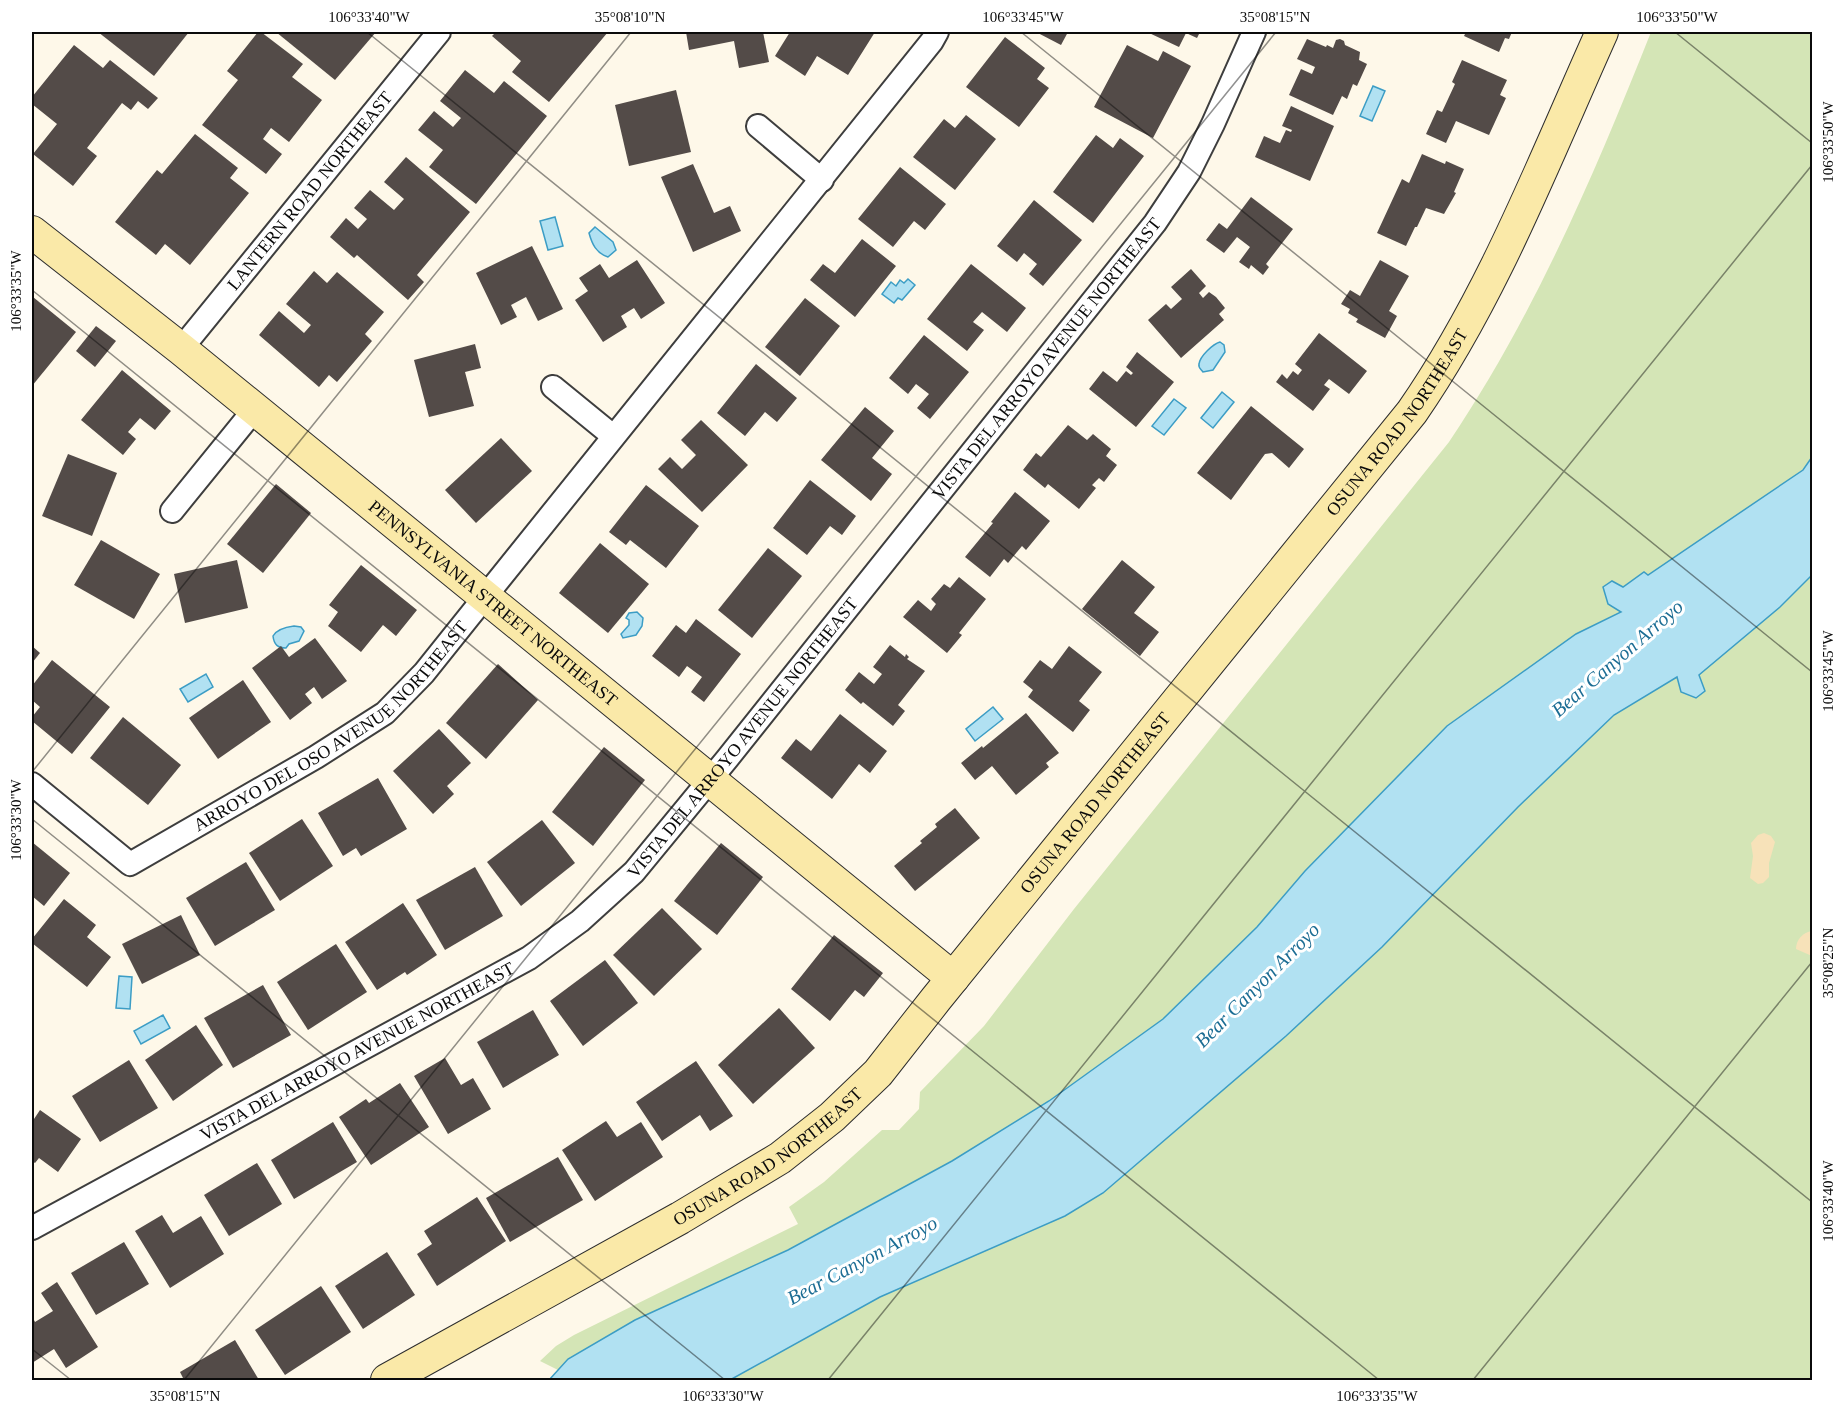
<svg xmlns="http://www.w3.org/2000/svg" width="1844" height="1412" font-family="'Times New Roman',serif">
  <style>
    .green { fill: #d4e5b6 }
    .sand { fill: #f7e2b9 }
    .water { fill: #b1e1f2; stroke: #3c9dc5; stroke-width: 1.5 }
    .building { fill: #534b48 }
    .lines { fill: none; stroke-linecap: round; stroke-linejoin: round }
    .street-casing { stroke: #3e3e3e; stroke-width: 26 }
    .secondary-casing { stroke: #2d2d2d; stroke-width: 34 }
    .street { stroke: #fff; stroke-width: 22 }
    .secondary { stroke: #fae9a8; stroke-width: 32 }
    .ticks { fill: none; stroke: #0b0b0b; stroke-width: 1.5; stroke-opacity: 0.45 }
    .labels { text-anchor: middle; stroke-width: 6; stroke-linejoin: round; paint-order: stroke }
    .street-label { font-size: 18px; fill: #0b0b0b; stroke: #fff }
    .water-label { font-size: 20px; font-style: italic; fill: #1c6d94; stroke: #fff }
    .neatline { fill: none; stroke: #0b0b0b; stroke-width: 2 }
    .ticks-label { font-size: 15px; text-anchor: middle; fill: #0b0b0b }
  </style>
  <rect width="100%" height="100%" fill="#fef8e9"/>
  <path class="green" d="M1651 32H1812V1380H578L540 1361 556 1346 574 1335 798 1224 789 1207 824 1182 882 1130H899L919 1109 920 1092 984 1026 1074 909 1449 442C1534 316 1595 173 1651 32Z"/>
  <g class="sand">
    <path d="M1764 833 1771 836 1775 842 1769 863V877L1763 883 1758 884 1750 878 1753 856 1751 843 1758 835Z"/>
    <path d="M1812 931V956L1796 949C1796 940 1803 932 1812 931Z"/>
  </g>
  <g class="water">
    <path d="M1373 86 1385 91 1372 121 1360 116Z"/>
    <path d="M555 217 563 246 548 250 540 221Z"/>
    <path d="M595 227 613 242 616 250 608 257C596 253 592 244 589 233Z"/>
    <path d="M908 279 915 285 902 300 898 298 894 303 882 294 891 282 896 286 900 280 904 283Z"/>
    <path d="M1220 342 1224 345 1225 352 1213 370 1203 372C1201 369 1198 368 1199 364 1200 356 1213 344 1220 342Z"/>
    <path d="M1222 392 1234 402 1213 428 1201 418Z"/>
    <path d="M1174 399 1186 408 1164 435 1152 426Z"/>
    <path d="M1812 457V575L1780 607 1699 675 1705 691 1696 698 1681 692 1677 677 1614 715 1518 807 1382 947 1286 1036 1103 1193 1065 1216 880 1297 730 1380H549L568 1359 635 1320 788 1250 952 1161 1049 1101 1163 1019 1257 927 1305 871 1447 726 1576 634 1621 612 1608 604 1603 587 1612 581 1623 587 1644 572 1648 575 1803 470Z"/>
    <path d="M637 612 643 618 642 626 636 635 623 638 621 634 629 625V620L626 618 629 613Z"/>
    <path d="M294 626 301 627 304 631 299 641 289 644 286 648C278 648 274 645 273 636 277 629 286 627 294 626Z"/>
    <path d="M206 674 213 687 188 702 180 689Z"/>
    <path d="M993 707 1003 719 975 741 966 729Z"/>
    <path d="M119 976 132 977 130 1009 116 1008Z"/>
    <path d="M163 1015 170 1028 141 1044 134 1031Z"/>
  </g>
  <g class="building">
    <path d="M98 32H189L154 76Z"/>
    <path d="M258 32H261L303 64 292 77 322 100 289 142 271 128 263 139 282 154 266 174 202 125 238 80 227 71Z"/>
    <path d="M276 32H376L335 80Z"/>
    <path d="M496 32H608L549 102 512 72 521 61 492 36Z"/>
    <path d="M686 32H763L769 62 739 68 734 41 689 50Z"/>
    <path d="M790 32H875L848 75 817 56 805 76 775 56Z"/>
    <path d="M1036 32H1068L1061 45Z"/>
    <path d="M1147 32H1200L1197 38 1186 33 1179 47Z"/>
    <path d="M1466 32H1512L1509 39 1505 38 1499 52 1464 36Z"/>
    <path d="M1005 37 1045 68 1037 79 1049 88 1019 127 966 87Z"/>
    <path d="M1307 39 1326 47 1327 45 1333 48 1336 40 1340 39 1344 41 1345 45 1360 52 1359 60 1367 64 1357 86 1353 84 1347 99 1342 96 1333 115 1289 95 1301 69 1312 74 1315 67 1297 59Z"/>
    <path d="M74 45 103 68 110 60 158 98 148 109 138 101 131 110 122 103 87 148 97 156 73 186 33 154 57 124 32 104V97Z"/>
    <path d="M1127 45 1158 61 1163 51 1191 66 1153 138 1094 107Z"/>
    <path d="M1462 60 1507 80 1500 95 1506 98 1489 135 1456 121 1446 143 1426 134 1437 110 1442 112 1455 84 1452 82Z"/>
    <path d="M465 70 494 93 504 81 547 116 476 204 429 167 443 150 418 130 434 111 453 127 461 118 440 101Z"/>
    <path d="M676 90 691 152 629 166 615 105Z"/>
    <path d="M1291 106 1334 126 1310 181 1255 157 1264 136 1280 143 1286 130 1291 132 1292 130 1282 126Z"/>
    <path d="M966 115 996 139 955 190 913 157 944 119 955 128Z"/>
    <path d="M195 134 238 168 230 178 249 193 190 265 165 244 156 255 115 222 157 170 162 174Z"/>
    <path d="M1096 135 1113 148 1120 138 1144 156 1093 223 1053 192Z"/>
    <path d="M1422 154 1445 164 1446 161 1464 169 1454 192 1456 193 1444 214 1426 208 1417 227H1415L1406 246 1377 233 1402 179 1409 183Z"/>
    <path d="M406 157 470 212 417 275 424 282 408 300 357 255 354 258 330 237 346 218 358 229 367 219 354 208 370 190 394 210 404 199 384 182Z"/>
    <path d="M693 164 714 213 730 206 741 231 693 252 661 177Z"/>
    <path d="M900 167 946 204 925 230 914 221 893 247 858 219Z"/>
    <path d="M1251 197 1293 229 1266 264 1269 267 1263 275 1251 265 1249 269 1239 262 1250 247 1237 237 1224 253 1206 240 1219 223 1227 229Z"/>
    <path d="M1034 200 1082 240 1043 286 1029 274 1037 264 1024 253 1017 262 997 246Z"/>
    <path d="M862 239 896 266 855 317 810 280 823 264 835 273Z"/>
    <path d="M532 246 563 309 538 321 526 297 511 305 517 317 501 325 476 273Z"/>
    <path d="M637 260 665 303 641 319 634 308 621 316 627 327 603 342 575 300 588 291 579 278 600 264 609 278Z"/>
    <path d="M1380 260 1409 276 1389 311 1397 316 1385 338 1356 322 1358 319 1348 313 1350 309 1341 304 1350 290 1360 296Z"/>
    <path d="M971 264 1026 308 1007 332 982 312 973 322 984 330 967 351 927 319Z"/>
    <path d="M1191 269 1206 286 1199 293 1203 298 1209 292 1216 297 1225 308 1219 314 1224 320 1181 358 1148 320 1166 304 1171 309 1182 299 1171 287Z"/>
    <path d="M314 271 327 283 337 272 384 312 365 334 372 341 337 382 329 375 319 387 259 335 279 311 304 333 311 325 286 304Z"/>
    <path d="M33 297 76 332 32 386V299Z"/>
    <path d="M805 298 840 326 800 376 765 347Z"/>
    <path d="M96 326 116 341 95 367 76 351Z"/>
    <path d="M1319 333 1367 371 1349 394 1329 379 1324 385 1330 389 1313 411 1276 382 1282 374 1287 379 1293 371 1298 375 1302 370 1295 364Z"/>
    <path d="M924 335 969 372 930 419 917 408 929 394 916 384 908 394 889 378Z"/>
    <path d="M475 344 481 368 465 372 474 406 429 417 414 360Z"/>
    <path d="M1137 352 1174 382 1136 427 1089 389 1103 371 1117 382 1126 371 1131 375 1133 373 1126 367Z"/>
    <path d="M756 364 797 398 777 422 765 412 745 436 717 413Z"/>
    <path d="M122 370 171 411 155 430 140 418 128 432 136 439 123 455 81 420Z"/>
    <path d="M1251 406 1304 449 1289 468 1272 453 1265 454 1231 500 1197 473Z"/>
    <path d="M865 407 894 431 872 458 892 474 871 501 821 460Z"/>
    <path d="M701 420 748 465 702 512 658 469 670 457 682 469 696 455 681 440Z"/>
    <path d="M1068 425 1087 440 1093 434 1111 449 1106 456 1117 465 1104 482 1099 478 1092 485 1096 488 1079 509 1048 484 1045 488 1023 470 1036 453 1041 457Z"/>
    <path d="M501 438 532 471 476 523 445 490Z"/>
    <path d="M68 454 117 473 92 536 42 516Z"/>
    <path d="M810 480 856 516 842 535 830 526 807 555 773 528Z"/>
    <path d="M276 484 311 513 263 573 227 544Z"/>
    <path d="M646 485 699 526 666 568 630 540 626 545 609 532Z"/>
    <path d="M1015 492 1050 521 1026 550 1022 546 1008 563 1004 559 990 577 965 557 993 523 991 522Z"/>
    <path d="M101 540 160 574 134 619 74 585Z"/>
    <path d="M600 543 649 584 608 633 559 593Z"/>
    <path d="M768 548 802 576 752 638 718 610Z"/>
    <path d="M237 560 248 608 185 623 174 574Z"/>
    <path d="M1122 560 1155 587 1134 613 1159 632 1140 656 1082 609Z"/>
    <path d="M361 565 417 610 396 636 383 625 361 652 328 626 338 612 329 605Z"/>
    <path d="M959 577 986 599 959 633 962 635 947 653 903 617 918 600 931 611 936 604 931 599 944 584 950 588Z"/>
    <path d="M696 619 741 654 704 702 691 692 702 677 687 666 679 677 652 656 676 625 686 633Z"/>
    <path d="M315 638 347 681 322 699 314 687 305 694 312 703 290 720 252 668 281 646 289 657Z"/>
    <path d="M890 645 905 657 906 654 909 657 907 659 925 671 898 705 905 711 893 726 863 702 861 704 845 690 859 672 874 684 882 674 873 667Z"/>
    <path d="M32 646 40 653 32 663Z"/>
    <path d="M1069 646 1102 672 1079 701 1090 710 1073 732 1028 697 1033 690 1023 682 1040 660 1052 669Z"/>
    <path d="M52 660 110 707 72 754 32 721V717L40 707 32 700V686Z"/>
    <path d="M498 664 538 700 486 759 446 723Z"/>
    <path d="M243 680 271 722 218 759 189 718Z"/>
    <path d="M1026 713 1059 753 1046 763 1049 767 1016 795 992 766 975 780 961 763 982 746 983 748Z"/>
    <path d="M840 714 887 751 870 773 859 764 832 799 781 758 796 739 811 751Z"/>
    <path d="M123 717 181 765 148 805 90 758Z"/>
    <path d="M439 729 471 763 447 786 454 794 433 814 393 771Z"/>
    <path d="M604 747 645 780 593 846 552 812Z"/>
    <path d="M378 778 407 829 361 856 356 848 343 856 318 813Z"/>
    <path d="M955 808 980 838 915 891 894 866 922 843 920 841 937 827 935 824Z"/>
    <path d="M302 819 333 866 280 901 249 853Z"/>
    <path d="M542 820 575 863 521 906 487 862Z"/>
    <path d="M32 842 70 873 44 906 32 896Z"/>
    <path d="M721 843 763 877 717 935 674 901Z"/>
    <path d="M246 862 275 910 215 946 186 898Z"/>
    <path d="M475 867 503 916 445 950 416 900Z"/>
    <path d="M64 899 96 925 87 937 111 957 87 987 32 943V939Z"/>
    <path d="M403 903 437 955 407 975 405 972 377 990 345 942Z"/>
    <path d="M662 908 702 949 654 996 613 955Z"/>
    <path d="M181 915 200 955 142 984 122 944Z"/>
    <path d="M834 935 883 973 864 997 855 990 830 1021 791 989Z"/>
    <path d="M336 944 367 992 308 1030 277 982Z"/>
    <path d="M605 960 638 1003 583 1046 550 1001Z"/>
    <path d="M263 985 291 1035 233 1068 204 1018Z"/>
    <path d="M779 1008 815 1048 753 1104 718 1065Z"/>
    <path d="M533 1010 559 1055 503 1088 477 1042Z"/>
    <path d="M196 1025 223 1065 173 1101 145 1060Z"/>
    <path d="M445 1058 461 1085 473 1078 491 1109 448 1134 414 1076Z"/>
    <path d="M129 1060 158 1108 100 1142 72 1096Z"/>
    <path d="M696 1061 733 1116 710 1131 700 1115 662 1141 636 1102Z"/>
    <path d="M400 1083 429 1127 371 1165 339 1117 366 1099 369 1103Z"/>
    <path d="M40 1110 81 1139 58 1172 39 1158 35 1163 32 1161V1122Z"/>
    <path d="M606 1121 617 1137 641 1122 663 1157 595 1201 562 1150Z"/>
    <path d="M333 1122 357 1162 294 1199 271 1160Z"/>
    <path d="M558 1157 583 1200 510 1242 486 1198Z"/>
    <path d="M257 1163 282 1204 229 1236 204 1195Z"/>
    <path d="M477 1197 506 1241 437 1286 417 1254 432 1244 424 1231Z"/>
    <path d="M162 1215 173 1233 201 1216 224 1254 170 1288 135 1231Z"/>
    <path d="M124 1242 149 1284 96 1315 71 1273Z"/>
    <path d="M387 1252 415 1295 363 1329 335 1286Z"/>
    <path d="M57 1282 98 1347 66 1368 54 1349 32 1363V1316L35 1322 53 1311 41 1293Z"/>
    <path d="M321 1286 351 1332 285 1375 255 1330Z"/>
    <path d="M235 1340 259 1380H184L180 1372Z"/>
  </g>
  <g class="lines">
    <defs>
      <g id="street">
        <path d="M758 126 822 180"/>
        <path id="s1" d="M181 349 439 32"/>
        <path d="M553 387 613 436"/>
        <path d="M172 511 254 410"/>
        <path id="s2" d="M32 784 130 864 316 757 385 713 424 673 468 618 932 41 937 32"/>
        <path id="s3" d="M32 1228 529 958 580 921 634 872 727 759 1155 223 1189 172 1213 124 1254 32"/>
      </g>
      <g id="secondary">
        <path id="s4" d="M32 232 181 349 953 978"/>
        <path id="s5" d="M387 1380 680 1218 780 1158 832 1117 878 1073 936 999 1412 412C1493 295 1544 161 1602 32"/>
      </g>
    </defs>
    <use href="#street" class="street-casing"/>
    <use href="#secondary" class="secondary-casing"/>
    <use href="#street" class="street"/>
    <use href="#secondary" class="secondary"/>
  </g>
  <path class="ticks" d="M367 32 1812 1202M1021 32 1812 672M1675 32 1812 143M32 290 1379 1380M32 772 631 32M32 819 725 1380M32 1349 71 1380M184 1380 1276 32M828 1380 1812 165M1473 1380 1812 962"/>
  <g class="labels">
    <g class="street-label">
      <text dy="6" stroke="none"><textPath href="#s1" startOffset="204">LANTERN ROAD NORTHEAST</textPath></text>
      <text dy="6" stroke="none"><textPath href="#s3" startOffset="1360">VISTA DEL ARROYO AVENUE NORTHEAST</textPath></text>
      <text dy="6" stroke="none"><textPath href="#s5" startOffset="1414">OSUNA ROAD NORTHEAST</textPath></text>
      <text dy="6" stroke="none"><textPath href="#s4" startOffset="592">PENNSYLVANIA STREET NORTHEAST</textPath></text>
      <text dy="6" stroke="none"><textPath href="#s2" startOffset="372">ARROYO DEL OSO AVENUE NORTHEAST</textPath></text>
      <text dy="6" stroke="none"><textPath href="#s3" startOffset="874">VISTA DEL ARROYO AVENUE NORTHEAST</textPath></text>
      <text dy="6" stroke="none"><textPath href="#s5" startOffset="928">OSUNA ROAD NORTHEAST</textPath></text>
      <text dy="6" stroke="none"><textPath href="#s3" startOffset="370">VISTA DEL ARROYO AVENUE NORTHEAST</textPath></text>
      <text dy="6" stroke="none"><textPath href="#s5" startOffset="442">OSUNA ROAD NORTHEAST</textPath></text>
    </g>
    <g class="water-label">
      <text transform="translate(1617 658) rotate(-41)" y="7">Bear Canyon Arroyo</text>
      <text transform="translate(1257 985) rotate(-45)" y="7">Bear Canyon Arroyo</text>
      <text transform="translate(862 1260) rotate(-28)" y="7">Bear Canyon Arroyo</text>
    </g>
  </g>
  <rect width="1844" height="1412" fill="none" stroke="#ffffff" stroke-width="66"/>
  <rect x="33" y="33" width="1778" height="1346" class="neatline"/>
  <g class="ticks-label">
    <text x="369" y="22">106°33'40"W</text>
    <text x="630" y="22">35°08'10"N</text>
    <text x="1023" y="22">106°33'45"W</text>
    <text x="1275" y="22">35°08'15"N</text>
    <text x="1677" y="22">106°33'50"W</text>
    <text transform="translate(1828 142) rotate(-90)" y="5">106°33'50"W</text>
    <text transform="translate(16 291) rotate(-90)" y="5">106°33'35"W</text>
    <text transform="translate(1828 671) rotate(-90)" y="5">106°33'45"W</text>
    <text transform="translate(16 820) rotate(-90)" y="5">106°33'30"W</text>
    <text transform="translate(1828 963) rotate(-90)" y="5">35°08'25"N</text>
    <text transform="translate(1828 1201) rotate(-90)" y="5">106°33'40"W</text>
    <text x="185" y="1401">35°08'15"N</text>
    <text x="723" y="1401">106°33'30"W</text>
    <text x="1377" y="1401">106°33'35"W</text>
  </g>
</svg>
